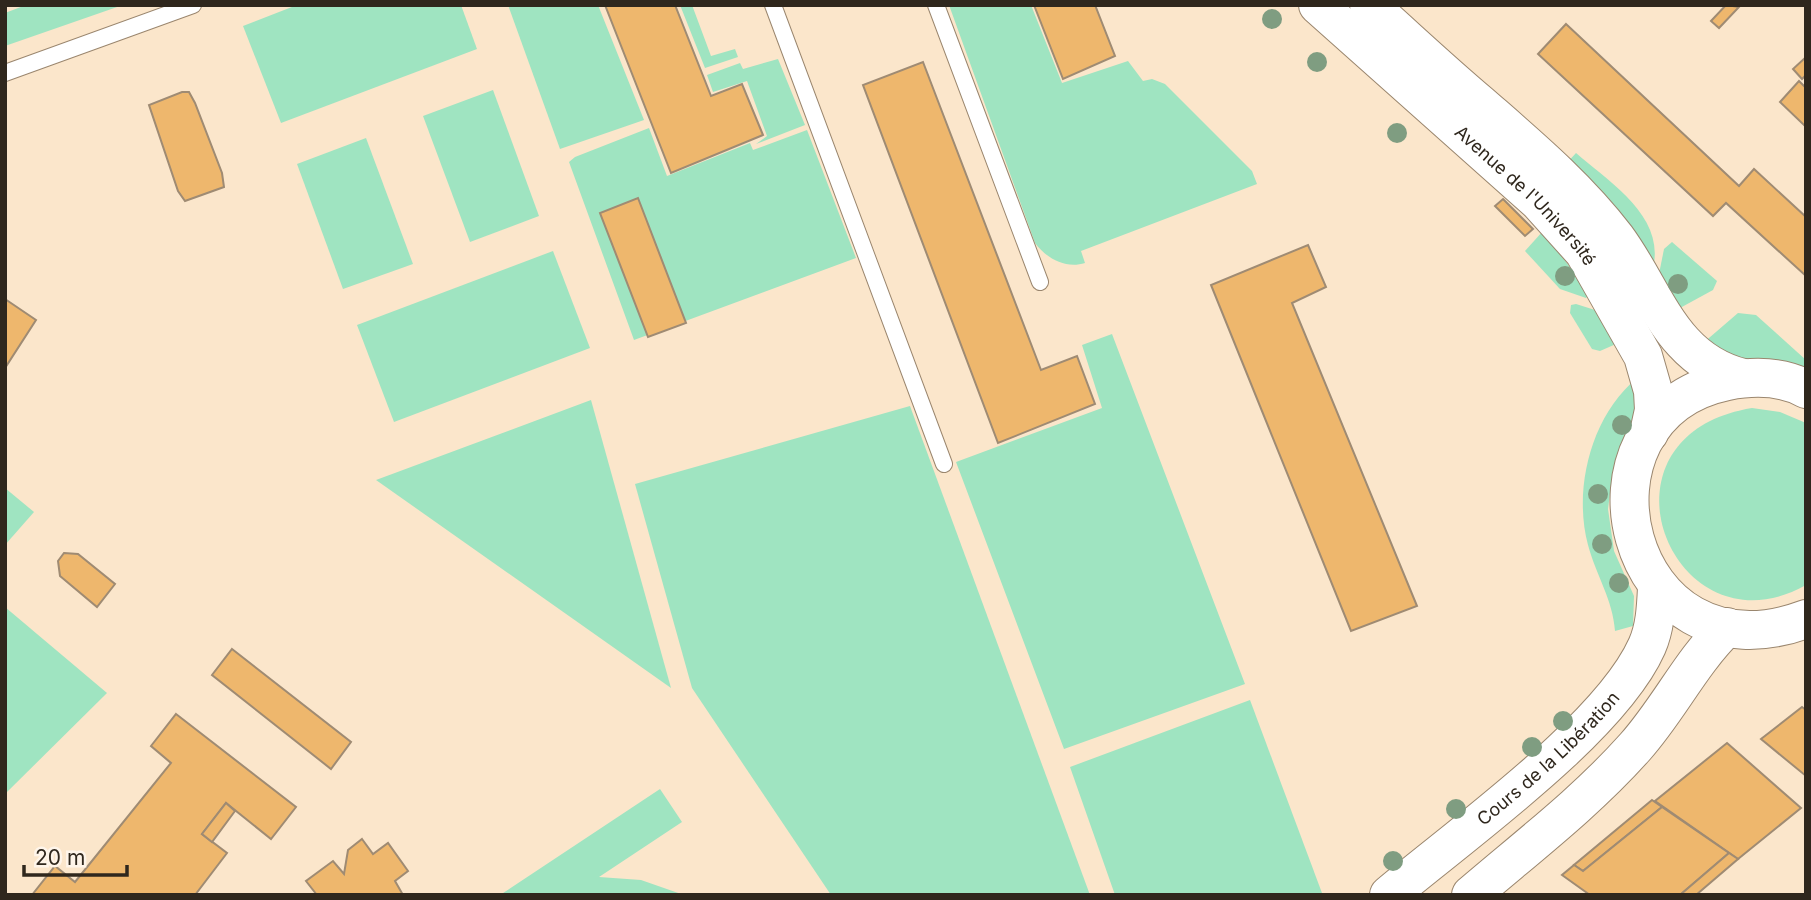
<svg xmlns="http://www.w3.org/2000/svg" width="1811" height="900" font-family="Inter,sans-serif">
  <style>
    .green { fill: #9fe4c1 }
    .building { fill: #eeb76d; stroke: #9f8b73; stroke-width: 2 }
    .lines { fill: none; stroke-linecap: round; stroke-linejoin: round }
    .service-casing { stroke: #9a866e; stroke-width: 18 }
    .tertiary-casing { stroke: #9a866e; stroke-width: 40 }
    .secondary-casing { stroke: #9a866e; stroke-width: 40 }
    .service { stroke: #fff; stroke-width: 16 }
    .tertiary { stroke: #fff; stroke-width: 38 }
    .secondary { stroke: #fff; stroke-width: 38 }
    .tree { fill: #7f9d81 }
    .labels { text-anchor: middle; stroke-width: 7; stroke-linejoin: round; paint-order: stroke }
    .street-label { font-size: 18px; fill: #2f271d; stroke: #fef5ea }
  </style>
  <rect width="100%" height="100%" fill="#fbe6cb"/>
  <g class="green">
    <path d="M26 5H120V6L5 46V13Z"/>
    <path d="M297 5H461L477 49 281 123 243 26Z"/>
    <path d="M508 5H598L644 120 560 149Z"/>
    <path d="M680 5H692L711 56 735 49 738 57 705 68Z"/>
    <path d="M949 5H1031L1062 83 1128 61 1143 81 1152 79 1165 84 1252 171 1257 184 1081 251 1085 263C1066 269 1047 259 1035 243Z"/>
    <path d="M778 59 805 125 756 144 767 136 747 81 713 92 707 75 740 63 743 69Z"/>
    <path d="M493 90 539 216 470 242 423 116Z"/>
    <path d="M649 128 667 176 750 143 753 150 807 130 856 258 634 340 569 162 575 157Z"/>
    <path d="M366 138 413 264 343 289 297 164Z"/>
    <path d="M1576 153C1608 181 1662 214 1654 263L1565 165Z"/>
    <path d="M1543 231 1590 294 1586 298 1560 289 1525 251Z"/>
    <path d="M1672 242 1717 281 1713 290 1680 308 1657 284 1664 249Z"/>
    <path d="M553 251 590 348 394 422 357 325Z"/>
    <path d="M1576 304 1595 310 1616 344 1600 351 1592 349 1570 313 1571 305Z"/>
    <path d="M1738 313 1756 315 1806 360V370L1738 359 1702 344Z"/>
    <path d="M1112 334 1245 684 1064 749 956 462 1102 408 1082 345Z"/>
    <path d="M1637 378 1635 417 1613 470 1608 509 1614 551 1634 596 1633 626 1615 631C1613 600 1596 575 1588 545 1573 489 1591 416 1637 378Z"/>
    <path d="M591 400 671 688 376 480Z"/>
    <path d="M910 406 1090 895H831L692 688 635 484Z"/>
    <path d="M1752 408 1780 412 1806 423V585C1673 660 1582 436 1752 408Z"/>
    <path d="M5 488 34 512 5 545Z"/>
    <path d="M5 607 107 693 5 794Z"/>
    <path d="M1250 700 1322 893 1115 895 1070 767Z"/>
    <path d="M660 789 682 822 599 877 641 880 684 895H500Z"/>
  </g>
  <g class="building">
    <path d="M605 5H675L711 96 742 84 763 135 671 173Z"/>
    <path d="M1034 5H1095L1115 56 1063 79Z"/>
    <path d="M1726 5 1739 7 1719 28 1711 21Z"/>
    <path d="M1566 24 1739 186 1754 169 1806 217V276L1726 203 1713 216 1538 54Z"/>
    <path d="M1806 57V75L1802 79 1793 69Z"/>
    <path d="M923 62 1041 370 1077 356 1095 404 998 443 863 85Z"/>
    <path d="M1799 81 1806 88V127L1780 102Z"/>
    <path d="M182 92H189L195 103 222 173 224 187 185 201 178 191 149 105Z"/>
    <path d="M638 198 686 323 648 337 600 213Z"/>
    <path d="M1503 199 1533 229 1525 236 1495 206Z"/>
    <path d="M1308 245 1326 287 1292 303 1417 606 1351 631 1211 285Z"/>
    <path d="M5 299 36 320 5 368Z"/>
    <path d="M64 553 78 554 115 584 97 607 60 576 58 561Z"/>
    <path d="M232 649 351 742 331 769 212 675Z"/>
    <path d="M1802 707 1806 710V776L1761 739Z"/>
    <path d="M176 714 296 807 271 839 226 803 202 834 227 853 195 895H32L55 866 75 882 171 763 151 746Z"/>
    <path d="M1727 743 1801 808 1738 859 1655 801Z"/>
    <path d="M1652 800 1662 807 1583 871 1574 865Z"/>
    <path d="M226 803 235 811 212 842 202 834Z"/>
    <path d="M1662 807 1729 853 1680 895H1590L1562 875 1574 865 1583 871Z"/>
    <path d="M362 839 373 854 388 843 408 871 395 881 403 895H317L306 881 333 861 344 874 348 850Z"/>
    <path d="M1729 853 1738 859 1696 895H1680Z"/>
  </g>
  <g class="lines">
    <defs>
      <g id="service">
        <path d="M773 5 944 464"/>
        <path d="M936 5 1040 282"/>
        <path d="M5 73 193 5"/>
      </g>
      <g id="tertiary">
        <path id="s1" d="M1318 5 1538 201 1584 252 1643 356 1653 391 1654 410 1649 433"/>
        <path d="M1369 5C1406 38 1442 72 1480 104 1528 146 1577 187 1616 238 1656 292 1670 360 1743 378"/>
      </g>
      <g id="secondary">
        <path d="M1806 389C1782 376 1753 376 1727 381 1559 416 1623 687 1806 619"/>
        <path id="s2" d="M1389 895C1460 835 1610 729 1647 646 1655 628 1656 608 1657 588"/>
        <path d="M1471 895C1527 847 1586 802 1635 747 1669 709 1690 663 1727 627"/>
      </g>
    </defs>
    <use href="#service" class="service-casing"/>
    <use href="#tertiary" class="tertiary-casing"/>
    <use href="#secondary" class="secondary-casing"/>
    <use href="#service" class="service"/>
    <use href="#tertiary" class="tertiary"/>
    <use href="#secondary" class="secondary"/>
  </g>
  <g class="tree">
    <circle cx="1272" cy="19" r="10"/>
    <circle cx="1317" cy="62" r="10"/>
    <circle cx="1397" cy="133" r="10"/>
    <circle cx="1565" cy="276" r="10"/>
    <circle cx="1678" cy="284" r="10"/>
    <circle cx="1622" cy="425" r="10"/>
    <circle cx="1598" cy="494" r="10"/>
    <circle cx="1602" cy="544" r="10"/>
    <circle cx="1619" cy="583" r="10"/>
    <circle cx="1563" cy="721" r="10"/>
    <circle cx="1532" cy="747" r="10"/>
    <circle cx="1456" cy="809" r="10"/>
    <circle cx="1393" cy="861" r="10"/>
  </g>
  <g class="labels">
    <g class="street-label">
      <text dy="6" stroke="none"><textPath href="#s1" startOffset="282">Avenue de l'Université</textPath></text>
      <text dy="6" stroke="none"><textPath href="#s2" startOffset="210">Cours de la Libération</textPath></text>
    </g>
  </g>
  <rect width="1811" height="900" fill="none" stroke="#2f271d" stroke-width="14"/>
  <path d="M24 865v10h103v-10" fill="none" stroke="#2f271d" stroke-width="3.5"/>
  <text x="35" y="865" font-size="21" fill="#2f271d" stroke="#fef5ea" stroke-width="5" paint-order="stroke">20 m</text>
</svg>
